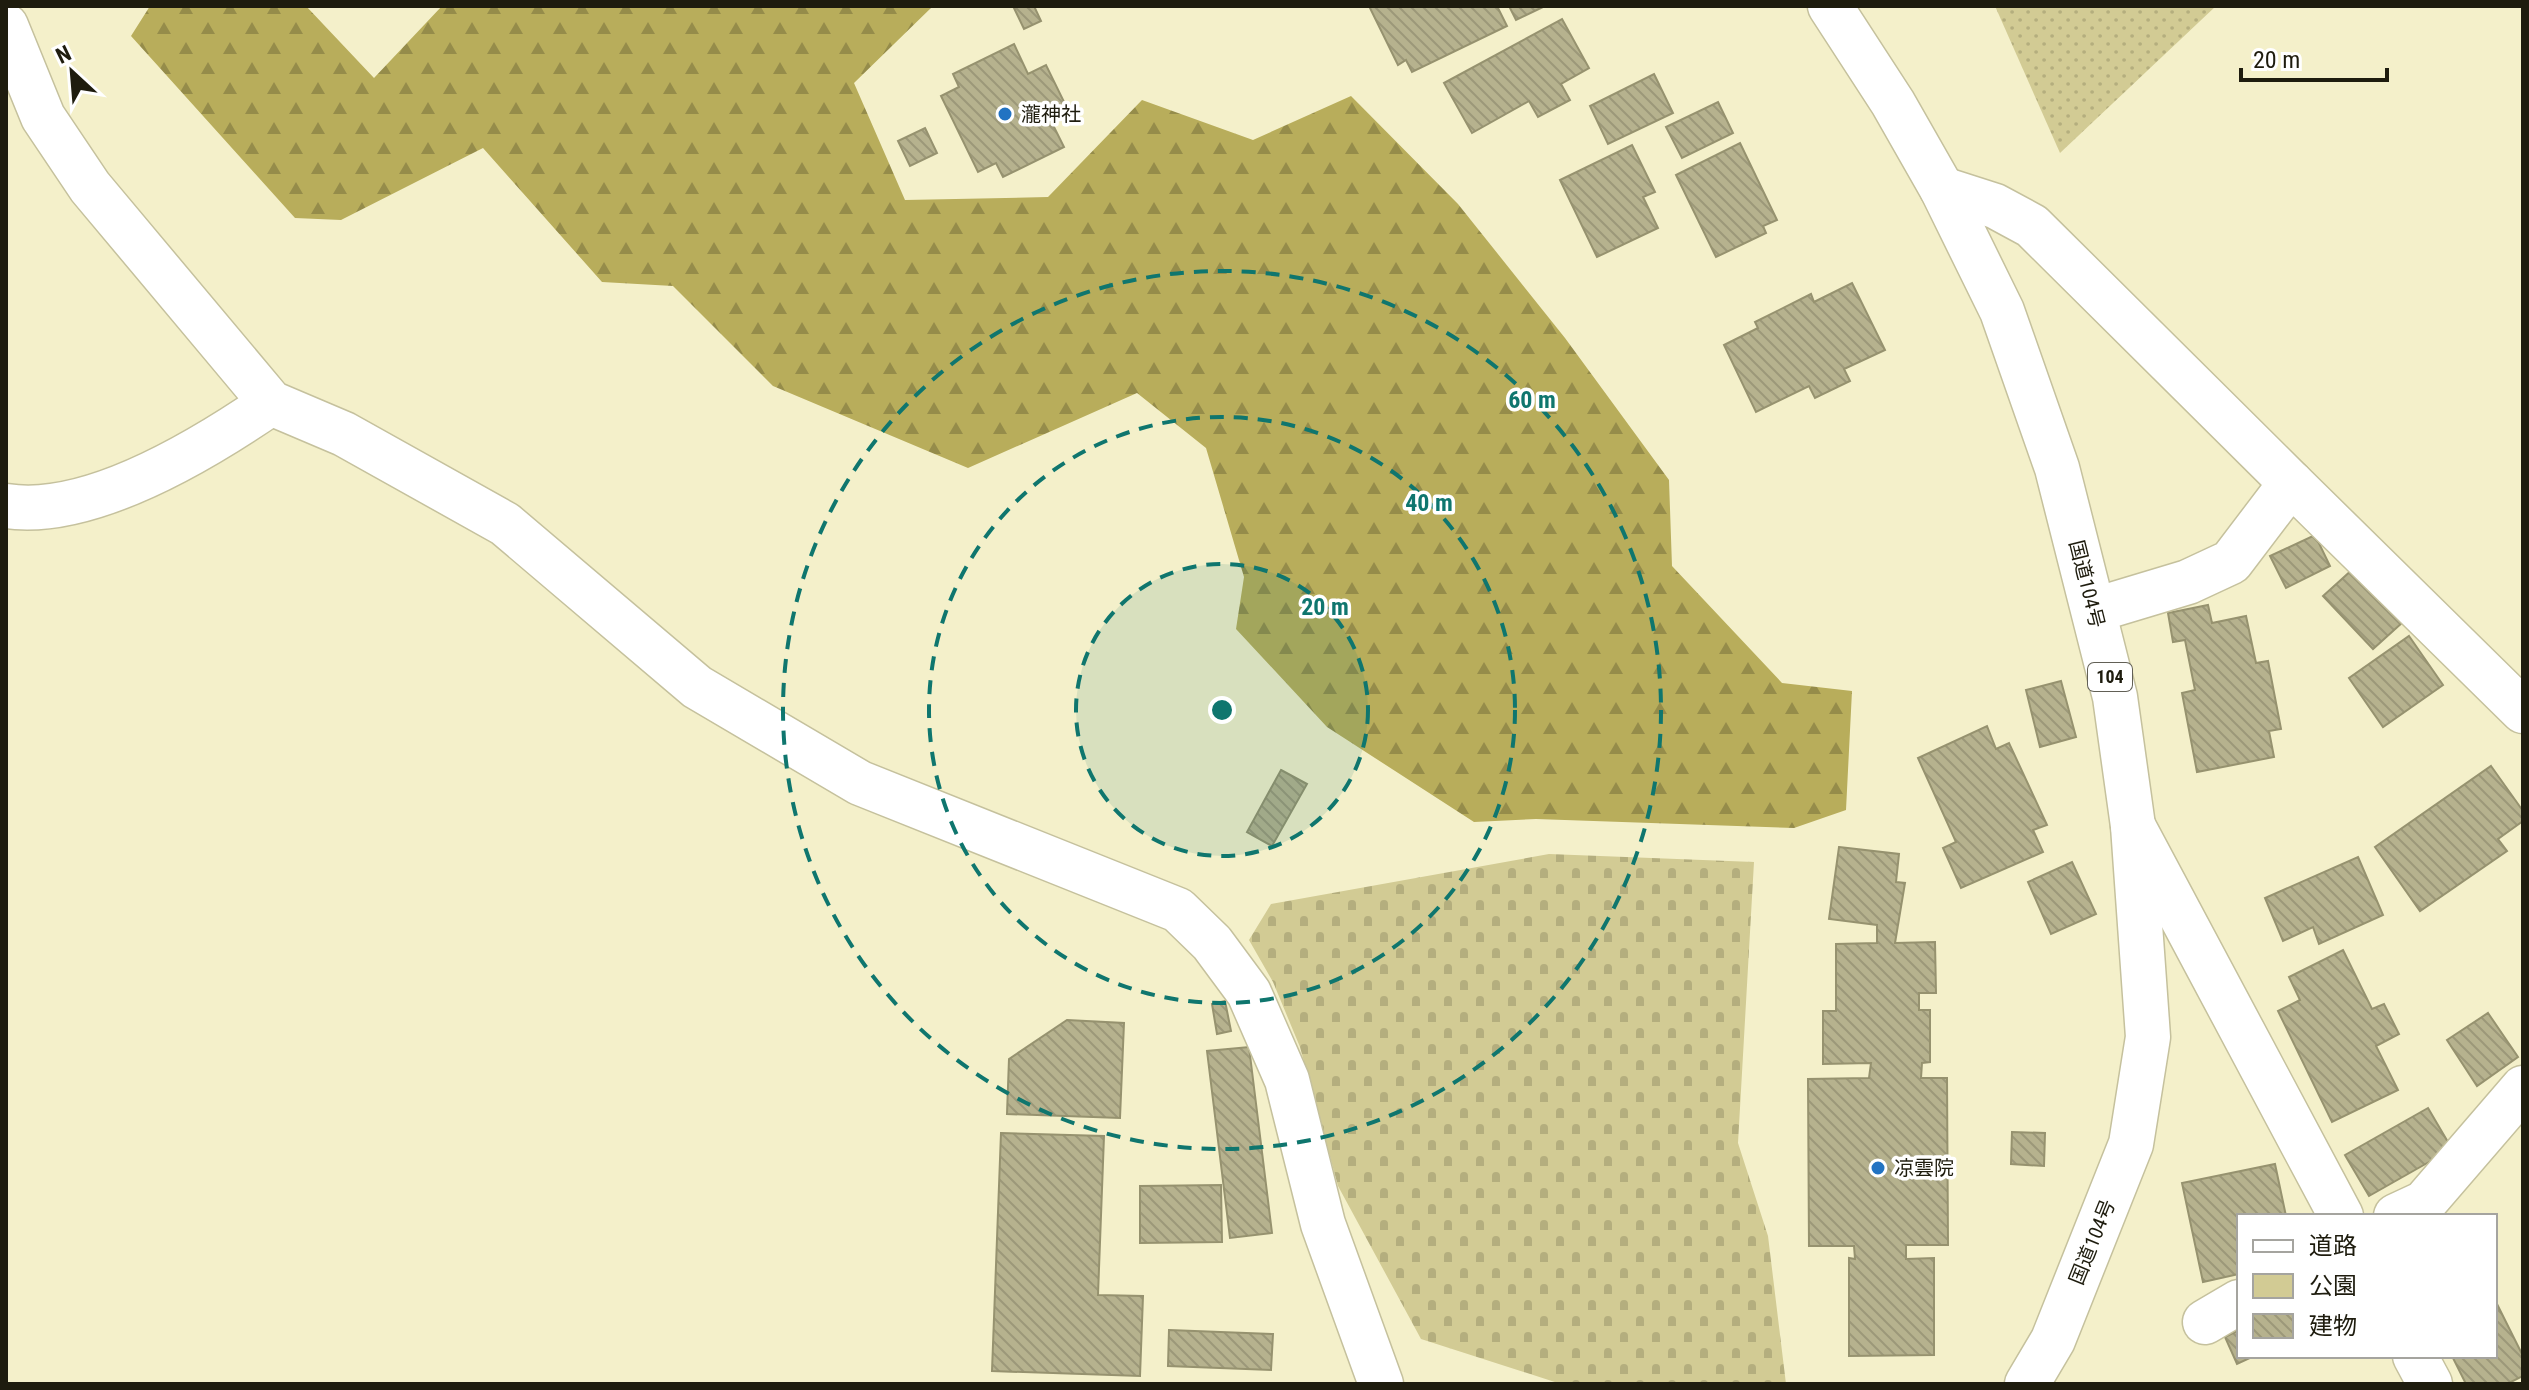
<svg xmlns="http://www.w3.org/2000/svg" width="2529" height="1390" font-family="'Roboto Condensed','Noto Sans JP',sans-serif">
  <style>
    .green { fill: url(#green-dots) }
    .forest { fill: url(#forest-firs) }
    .cemetery { fill: url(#cemetery-stones) }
    .building { fill: url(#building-back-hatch); stroke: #96926f; stroke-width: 2 }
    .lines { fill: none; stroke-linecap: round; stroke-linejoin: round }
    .minor-casing { stroke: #c5c19d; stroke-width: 47 }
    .trunk-casing { stroke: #c5c19d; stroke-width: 47 }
    .minor { stroke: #fff; stroke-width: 44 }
    .trunk { stroke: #fff; stroke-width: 44 }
    .ring { fill: none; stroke: #0f766e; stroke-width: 4; stroke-dasharray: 14 10 }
    .poi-dot { fill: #2273c2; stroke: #fff; stroke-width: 3 }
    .labels { text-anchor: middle; stroke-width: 7; stroke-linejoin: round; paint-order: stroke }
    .shield { fill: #fff; stroke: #626056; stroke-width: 2 }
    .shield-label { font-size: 18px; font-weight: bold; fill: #1e1c0e }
    .poi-label { font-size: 20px; fill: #1e1c0e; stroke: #fff; text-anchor: start }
    .street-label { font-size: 20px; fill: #1e1c0e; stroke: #fff }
    .centre { fill: #0f766e; stroke: #fff; stroke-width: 4 }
    .ring-label { font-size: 24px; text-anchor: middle; font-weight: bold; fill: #0f766e; stroke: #fff; stroke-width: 7; stroke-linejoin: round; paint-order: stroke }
  </style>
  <defs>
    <pattern id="green-dots" width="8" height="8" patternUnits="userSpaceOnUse" patternTransform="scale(2)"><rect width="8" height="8" fill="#d2cb94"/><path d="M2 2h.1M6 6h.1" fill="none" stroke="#b4ae7e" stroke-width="1.8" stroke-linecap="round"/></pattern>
    <pattern id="forest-firs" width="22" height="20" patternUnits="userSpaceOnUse" patternTransform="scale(2)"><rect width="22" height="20" fill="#b8ad5b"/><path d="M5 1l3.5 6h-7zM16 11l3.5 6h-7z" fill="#958c4a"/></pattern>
    <pattern id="cemetery-stones" width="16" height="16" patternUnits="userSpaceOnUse" patternTransform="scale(2)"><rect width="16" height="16" fill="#d2cb94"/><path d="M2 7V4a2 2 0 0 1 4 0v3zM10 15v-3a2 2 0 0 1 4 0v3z" fill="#b4ae7e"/></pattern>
    <pattern id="building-back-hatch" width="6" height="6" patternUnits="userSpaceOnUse" patternTransform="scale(2)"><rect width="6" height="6" fill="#b6b28e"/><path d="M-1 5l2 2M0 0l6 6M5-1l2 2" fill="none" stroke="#9c9879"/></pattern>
  </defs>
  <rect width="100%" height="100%" fill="#f4f0ca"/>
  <path class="green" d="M1995 6H2216L2060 153Z"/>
  <path class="forest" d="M150 6H306L374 78 442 6H933L854 83 905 200 1048 197 1142 100 1253 140 1351 96 1458 204 1565 338 1669 480 1672 566 1782 683 1852 691 1846 810 1794 828 1536 819 1474 822 1327 727 1236 629 1244 577 1206 448 1137 393 968 468 773 386 673 286 602 282 483 148 341 220 295 218 131 36Z"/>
  <path class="cemetery" d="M1549 854 1754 862 1738 1143 1768 1236 1786 1384H1561L1421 1339 1338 1186 1300 1047 1273 982 1249 940 1271 904Z"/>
  <g class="building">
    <path d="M1017 6H1034L1041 21 1024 29 1014 8Z"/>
    <path d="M1369 6H1497L1507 26 1412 72 1406 60 1398 65Z"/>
    <path d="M1509 6H1545L1516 20Z"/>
    <path d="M1562 19 1589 68 1561 84 1570 100 1538 117 1529 101 1472 133 1444 83Z"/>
    <path d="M1014 44 1028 74 1046 65 1068 110 1050 119 1064 147 1003 177 996 163 978 172 941 96 959 87 953 74Z"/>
    <path d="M1654 74 1673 113 1608 144 1590 106Z"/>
    <path d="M1718 102 1733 133 1682 158 1666 127Z"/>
    <path d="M925 128 937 153 910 166 898 141Z"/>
    <path d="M1740 143 1777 220 1763 226 1766 233 1716 257 1676 175Z"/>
    <path d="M1632 145 1655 192 1643 197 1658 228 1597 257 1560 180Z"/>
    <path d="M1852 283 1885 350 1844 369 1850 381 1815 398 1809 386 1756 412 1724 345 1758 328 1755 322 1811 294 1814 302Z"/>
    <path d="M2315 535 2330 566 2286 588 2270 556Z"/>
    <path d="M2353 569 2403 622 2373 649 2323 596Z"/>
    <path d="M2208 605 2212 623 2246 616 2256 663 2268 661 2281 729 2269 731 2274 757 2197 772 2182 693 2195 690 2185 640 2173 642 2168 613Z"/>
    <path d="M2409 636 2443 685 2383 727 2349 678Z"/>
    <path d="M2061 681 2076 737 2040 747 2026 690Z"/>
    <path d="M1987 726 1996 749 2009 743 2047 825 2033 830 2043 852 1961 888 1943 848 1956 842 1918 758Z"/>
    <path d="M2491 766 2523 811V821L2498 839 2507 851 2420 911 2375 847Z"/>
    <path d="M1281 770 1307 784 1272 846 1247 832Z"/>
    <path d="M1839 847 1899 854 1896 882 1905 883 1895 943 1935 942 1936 993H1919V1010H1930V1062L1922 1063 1921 1078H1947L1948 1245H1906V1259L1934 1258V1355L1849 1356V1258L1855 1259 1854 1246H1809L1808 1079 1869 1078 1871 1063 1823 1064V1011H1836V944L1877 943V925L1829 919Z"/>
    <path d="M2358 857 2383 915 2319 944 2313 927 2283 941 2265 898Z"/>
    <path d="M2072 862 2096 914 2051 934 2028 882Z"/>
    <path d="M2343 950 2372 1009 2384 1004 2399 1034 2376 1046 2398 1090 2332 1122 2278 1011 2300 1000 2289 977Z"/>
    <path d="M1225 1001 1231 1031 1217 1034 1212 1004Z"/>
    <path d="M2488 1013 2518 1057 2477 1086 2447 1040Z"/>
    <path d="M1067 1020 1124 1023 1120 1118 1007 1114 1009 1059Z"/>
    <path d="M1249 1047 1272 1233 1230 1238 1207 1051Z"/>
    <path d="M2428 1108 2452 1149 2369 1196 2345 1155Z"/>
    <path d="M2012 1132 2045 1133 2044 1166 2011 1164Z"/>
    <path d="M1001 1133 1104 1136 1098 1295 1143 1296 1140 1376 992 1371Z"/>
    <path d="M2275 1164 2286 1216H2239V1274L2203 1282 2182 1183Z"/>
    <path d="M1221 1185 1222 1242 1140 1243V1186Z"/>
    <path d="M2495 1300 2523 1356V1376L2507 1384H2466L2452 1356H2495Z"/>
    <path d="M1169 1330 1273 1334 1271 1370 1168 1366Z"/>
    <path d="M2239 1330V1356H2254L2237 1364 2225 1337Z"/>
  </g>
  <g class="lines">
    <defs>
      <g id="minor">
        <path d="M6 26 43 117 90 187 271 403 344 434 505 524 697 687 860 783 1178 910 1212 943 1249 993 1287 1080 1323 1224 1381 1384"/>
        <path d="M1942 189 1995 206 2032 226 2291 483"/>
        <path d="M6 506C90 519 204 449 271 403"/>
        <path d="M2095 610 2188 582 2231 562 2291 483 2523 711"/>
        <path d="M2133 826 2341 1216"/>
        <path d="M2396 1216 2424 1203 2523 1088"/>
        <path d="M2205 1322 2239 1302"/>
        <path d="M2415 1356 2430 1384"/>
      </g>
      <path id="trunk" d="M1830 6 1893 103 1942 189 2002 311 2057 468 2115 697 2133 826 2148 1037 2131 1144 2053 1340 2027 1384"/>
    </defs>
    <use href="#minor" class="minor-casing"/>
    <use href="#trunk" class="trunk-casing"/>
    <use href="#minor" class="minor"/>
    <use href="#trunk" class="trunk"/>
  </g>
  <circle cx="1222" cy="710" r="146" fill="#0f766e" fill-opacity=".12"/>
  <g class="ring">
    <circle cx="1222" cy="710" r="146"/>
    <circle cx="1222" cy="710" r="293"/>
    <circle cx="1222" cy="710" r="439"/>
  </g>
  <g class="poi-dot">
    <circle cx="1005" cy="114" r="8"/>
    <circle cx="1878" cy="1168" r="8"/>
  </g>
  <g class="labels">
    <rect class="shield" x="2088" y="663" width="44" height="28" rx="6"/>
    <g class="shield-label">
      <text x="2110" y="683">104</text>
    </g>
    <g class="poi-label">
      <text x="1021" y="121">瀧神社</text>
      <text x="1894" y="1175">凉雲院</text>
    </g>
    <g class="street-label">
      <text transform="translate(2087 584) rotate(76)" y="7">国道104号</text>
      <text transform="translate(2092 1242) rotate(-68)" y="7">国道104号</text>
    </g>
  </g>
  <circle cx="1222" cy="710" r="12" class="centre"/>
  <g class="ring-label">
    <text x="1532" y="408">60 m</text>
    <text x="1429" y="511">40 m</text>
    <text x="1325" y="615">20 m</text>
  </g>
  <rect width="2529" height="1390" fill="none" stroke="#1e1c0e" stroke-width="16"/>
  <rect x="2237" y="1214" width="260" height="144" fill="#ffffff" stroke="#a5a49f" stroke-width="2"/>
  <rect x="2253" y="1240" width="40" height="12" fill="#ffffff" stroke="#a5a49f" stroke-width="2"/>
  <text x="2309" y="1254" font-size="24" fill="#1e1c0e">道路</text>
  <rect x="2253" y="1274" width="40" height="24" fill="#d2cb94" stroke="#a5a49f" stroke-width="2"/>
  <text x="2309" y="1294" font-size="24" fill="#1e1c0e">公園</text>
  <rect x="2253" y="1314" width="40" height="24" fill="url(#building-back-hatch)" stroke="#a5a49f" stroke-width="2"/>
  <text x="2309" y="1334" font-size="24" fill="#1e1c0e">建物</text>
  <g transform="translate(72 72) rotate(334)" stroke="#ffffff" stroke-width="6" paint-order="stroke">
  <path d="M0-6L14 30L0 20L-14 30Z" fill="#1e1c0e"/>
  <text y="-12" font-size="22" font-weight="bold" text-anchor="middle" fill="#1e1c0e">N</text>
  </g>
  <path d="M2241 68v12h146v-12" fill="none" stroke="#1e1c0e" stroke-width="4"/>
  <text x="2253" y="68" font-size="24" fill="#1e1c0e" stroke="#ffffff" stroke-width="6" paint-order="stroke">20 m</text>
</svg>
